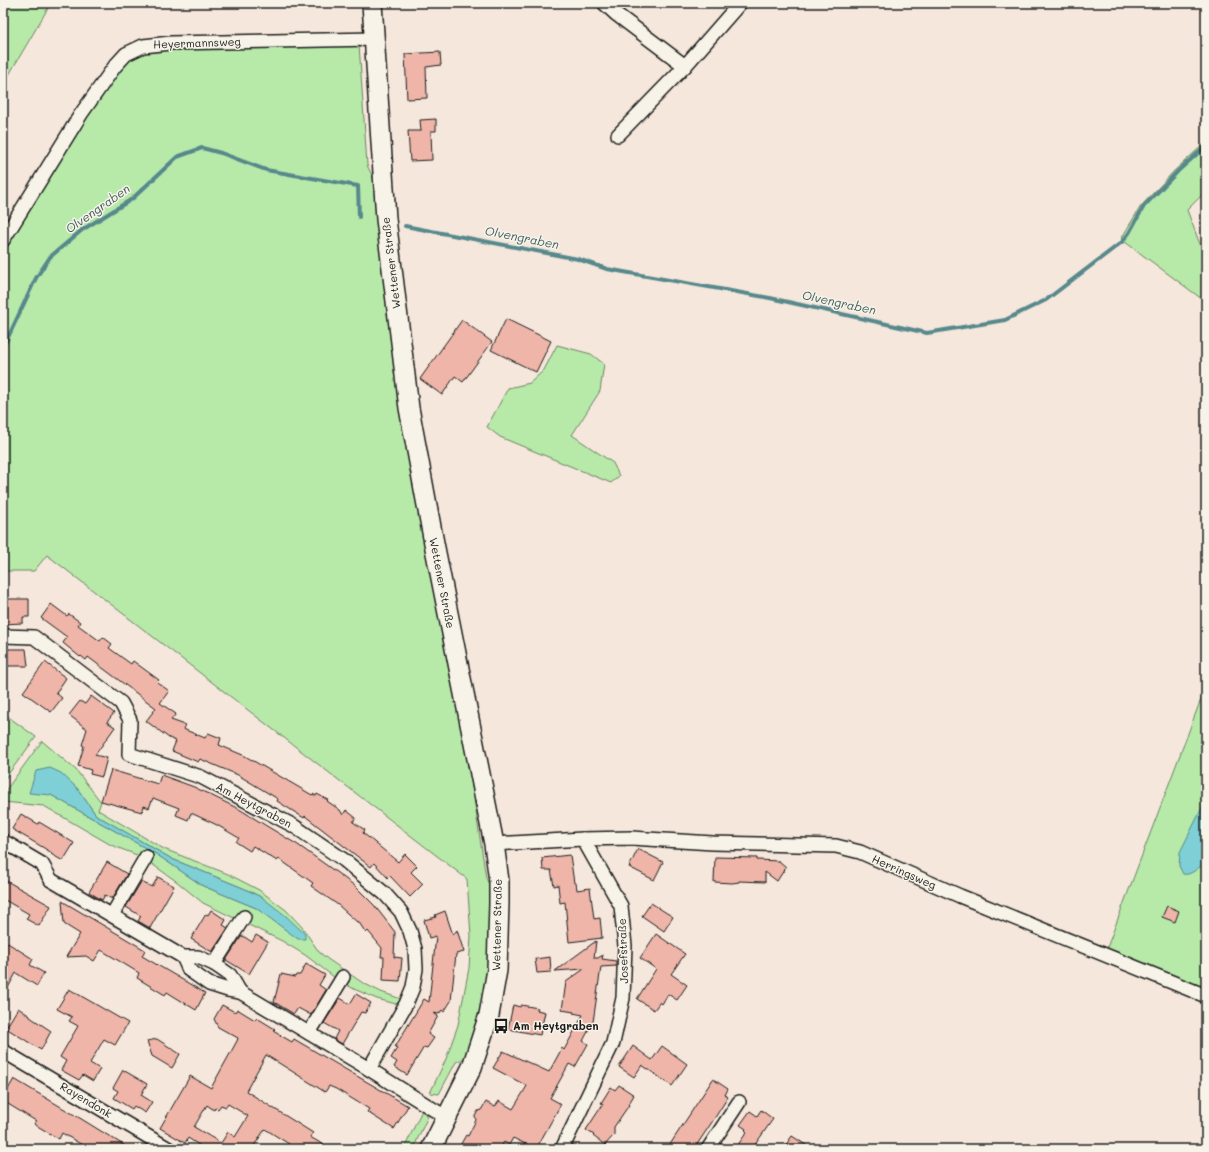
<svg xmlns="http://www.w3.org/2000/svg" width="1209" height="1152" font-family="Mali,sans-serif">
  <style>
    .green { fill: #b7e9a9; stroke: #6a8262; fill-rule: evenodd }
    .water { fill: #7ed0d6; stroke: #57888c }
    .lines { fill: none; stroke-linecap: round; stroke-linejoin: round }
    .stream { stroke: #57888c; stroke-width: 4 }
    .building { fill: #efb5a9; stroke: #1c1c1c; fill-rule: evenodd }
    .street-casing { stroke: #1c1c1c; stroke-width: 16 }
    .secondary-casing { stroke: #1c1c1c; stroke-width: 22 }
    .street { stroke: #f7f3e8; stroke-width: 13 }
    .secondary { stroke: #f7f3e8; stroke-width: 19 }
    .labels { text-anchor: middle; stroke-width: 3; stroke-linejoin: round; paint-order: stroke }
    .street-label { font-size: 11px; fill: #1c1c1c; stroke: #f7f3e8 }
    .poi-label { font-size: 11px; font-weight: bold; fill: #1c1c1c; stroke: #f7f3e8; text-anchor: start }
    .water-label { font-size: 12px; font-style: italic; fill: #3e5b5d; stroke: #f7f3e8 }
  </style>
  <rect width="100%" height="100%" fill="#f5e7db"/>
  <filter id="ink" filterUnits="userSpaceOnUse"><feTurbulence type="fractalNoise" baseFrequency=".025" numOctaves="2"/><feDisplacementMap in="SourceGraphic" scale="8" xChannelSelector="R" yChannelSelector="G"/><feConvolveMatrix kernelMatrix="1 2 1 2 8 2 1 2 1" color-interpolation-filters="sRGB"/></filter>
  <g filter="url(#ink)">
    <g class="green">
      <path d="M3 3H51L3 85Z"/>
      <path d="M359 44 367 165 392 218 411 384 486 878 494 896 491 966 483 1013 465 1058 456 1062 439 1094 430 1093 446 1059 458 1025 469 968 471 936 467 879 47 555 34 571H3V253L86 118 118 70 130 59 144 52 171 47Z"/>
      <path d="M1206 142V191L1187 210 1201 247 1206 250V302L1121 239 1141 206 1174 171Z"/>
      <path d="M557 345 591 354 604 364 600 391 572 435 613 463 619 476 611 483 500 437 487 427 508 388 530 383 544 370Z"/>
      <path d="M1206 686V992L1105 953Z"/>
      <path d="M3 713 36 737 3 781Z"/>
      <path d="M42 741 76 770 101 802 98 810 164 849 228 874 259 890 286 910 302 927 319 952 329 960 363 983 381 992 401 999 396 1004 377 999 354 989 338 980 305 955 282 941 203 903 176 881 142 857 111 845 44 806 3 802V794ZM77 788 96 815 172 859 243 888 263 898 298 938 256 908 203 886 156 854 51 795Z"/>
      <path d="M423 1108 429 1114 417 1140 414 1149H404Z"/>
    </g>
    <g class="water">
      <path d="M50 768 61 773 77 788 96 815 172 859 243 888 263 898 286 916 305 934V939H298L256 908 203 886 156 854 51 795 29 793 36 771Z"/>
      <path d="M1206 790V862C1199 867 1191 876 1183 874L1179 866 1180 852 1202 808Z"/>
    </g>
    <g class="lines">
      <g class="stream">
        <path d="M405 226 578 259 607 269 770 298 927 333 1005 320 1046 300 1122 242 1129 233 1144 206 1179 170 1206 146"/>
        <path d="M3 348 36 278 50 257 82 230 132 199 177 157 202 148 221 153 266 170 358 186 359 217"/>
      </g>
    </g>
    <g class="building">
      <path d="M440 52 441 65 426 67 427 98 407 99 405 54Z"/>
      <path d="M436 119V131H431L432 160 410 161 408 131H421L420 120Z"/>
      <path d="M506 319 551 341 536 372 491 350Z"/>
      <path d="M462 320 492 342 463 382 455 376 442 395 420 379Z"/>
      <path d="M3 599H29V617H23V623L3 624Z"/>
      <path d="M51 604 67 616 69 614 80 622 78 625 100 641 103 637 112 644 109 648 131 664 133 661 159 680 157 682 169 691 160 703 176 714 171 720 185 725 183 729 205 738 208 733 221 738 219 745 245 756 312 795 313 794 316 796 317 794 328 800 327 801 340 810 343 815 346 810 356 818 353 822 365 830 363 833 398 862 405 854 417 866 411 872 423 884 410 897 390 876 388 878 374 863 371 867 305 816 304 818 277 801 278 799 238 775 200 759 198 762 172 751 176 741 169 738 146 721 156 708 88 657 86 660 81 656 80 657 63 643 67 637 41 618Z"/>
      <path d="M3 649H26L28 666H3Z"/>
      <path d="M45 662 66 678 56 693 62 698 51 712 23 692Z"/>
      <path d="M91 696 114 713 107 722 115 727 95 755 107 758 102 777 90 774 91 770 78 766 84 746 82 745 87 729 69 715 80 701 85 704Z"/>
      <path d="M111 770 158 784 161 775 194 787 239 809 265 825 298 845 336 872 355 886 374 905 395 932 394 957 402 958 400 981 383 980 384 957H381L382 948 368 931 366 933 358 921 357 922 338 905 311 886 313 883 279 859 277 861 253 846 250 851 236 842 239 838 217 825 191 813 188 820 176 815 179 808 153 798 149 808 144 806 142 812 101 801Z"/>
      <path d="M21 814 38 824 39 822 74 843 63 861 51 854 52 853 44 848 12 829Z"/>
      <path d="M638 849 663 862 654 880 629 867Z"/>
      <path d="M570 855 574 883H576L577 890 590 888 594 919 600 918 602 938 569 942 565 902 560 903 558 885 554 886 551 870H543L542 858Z"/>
      <path d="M715 857 757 858V860L779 861 786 867 777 881 765 872V882L739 881V882L732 883 714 882Z"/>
      <path d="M107 862 127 874 112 899 105 895 102 900 89 892Z"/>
      <path d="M158 877 174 886 150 928 138 921 141 916 126 907 141 882 152 887Z"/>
      <path d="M3 879 51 906 39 926 26 919 29 914 3 899Z"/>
      <path d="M62 901 145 950 142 956 205 993 196 1010 167 992 165 995 137 978 139 973 101 950 94 961 86 956 66 957 80 934 64 924Z"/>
      <path d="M651 903 673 917 664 931 642 916Z"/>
      <path d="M1167 906 1179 911 1175 922 1162 917Z"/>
      <path d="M211 910 226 920 223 925 228 928 212 952 191 939 206 914 208 915Z"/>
      <path d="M445 911 453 935 457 930 464 952 456 954 451 1001 444 1012 442 1010 439 1014 433 1013 438 1016 428 1034 434 1038 427 1048 424 1047 407 1075 394 1067 397 1062 391 1058 397 1048 395 1047 424 999 429 1002 436 936 429 938 424 920 436 917 435 915Z"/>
      <path d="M656 934 685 954 671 974 687 985 677 1000 668 994 662 1004 660 1002 654 1010 637 999 656 969 640 958Z"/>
      <path d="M256 935 268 942 249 974 226 960 241 937 243 936 252 942Z"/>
      <path d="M3 940 33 959 30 965 44 973 37 986 16 973 3 997Z"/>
      <path d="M596 941 594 958H598L603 955 602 959 616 961V966L601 967 593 1022 583 1041 588 1044 575 1067 569 1064 550 1098 561 1104 536 1149 513 1138 509 1145 504 1142 500 1149H458L466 1135 468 1136 476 1120 475 1116 478 1111 481 1110 486 1102 495 1107 499 1101 513 1109 527 1086 493 1068 503 1051 549 1072 562 1048 564 1050 583 1015 573 1013 574 1012 562 1010 566 982 584 969 555 971Z"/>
      <path d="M550 957 551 972 537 973 535 959Z"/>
      <path d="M306 964 325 975 319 985 326 990 311 1015 298 1008 294 1014 274 1002 281 974 295 977 296 975H300Z"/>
      <path d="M69 989 128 1023 115 1045 104 1039 90 1063 100 1069 93 1081 83 1075 79 1080 61 1070 66 1061 60 1057 78 1026 69 1021 72 1017 57 1009Z"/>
      <path d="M356 994 371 1003 365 1013 361 1012 342 1044 334 1039 338 1031 324 1023 340 998 350 1004Z"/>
      <path d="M222 1005 235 1012 237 1009 255 1020 257 1018 275 1029 273 1031 292 1042 294 1039 408 1106 394 1129 367 1112 369 1109 336 1089 329 1086 325 1092 266 1055 246 1091 313 1133 310 1137 331 1149H286L289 1144 265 1129 252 1149H205L188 1138 185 1143 160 1128 190 1076 211 1088 237 1041 238 1038 218 1027 214 1019ZM228 1104 248 1116 235 1137 228 1132 221 1143 194 1127 207 1105 214 1110 215 1108 218 1109 221 1105 226 1107Z"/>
      <path d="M513 1005 520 1007 521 1005 538 1008 537 1010 545 1012 540 1035 508 1029Z"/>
      <path d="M18 1008 30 1016V1017L51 1031 41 1050 6 1028Z"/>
      <path d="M157 1039 180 1054 172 1068 152 1056 147 1041Z"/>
      <path d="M633 1046 652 1060 662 1046 687 1064 672 1086 642 1065 634 1077 619 1067Z"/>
      <path d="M123 1070 147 1084 141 1095 152 1102 145 1113 134 1106 132 1109 114 1098 118 1091 113 1088Z"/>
      <path d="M14 1079 83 1120 130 1149H89L62 1133 59 1139 34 1124 36 1121 3 1101V1088L7 1091Z"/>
      <path d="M713 1079 728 1089 725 1095 728 1097 714 1119 694 1149H667Z"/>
      <path d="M619 1085 634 1095 628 1105H629L614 1127V1135L605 1145 593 1136 594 1135 586 1130 603 1104 601 1103 611 1087 615 1090Z"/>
      <path d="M761 1110 773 1119 752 1149H735L747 1132 745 1130 746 1129 740 1125 750 1111 757 1116Z"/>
      <path d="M792 1136 812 1149H783Z"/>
    </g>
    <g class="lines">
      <defs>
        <g id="street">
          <path d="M604 3 616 14 685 66"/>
          <path d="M618 135 685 66 740 3"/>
          <path d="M3 240 81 114 115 66 126 54 143 46 171 43 374 39"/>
          <path d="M3 636 34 637 121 703 130 720 129 754 201 777 294 826 344 860 385 894 401 912 410 931 415 949 416 969 413 987 406 1004 369 1069 447 1118"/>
          <path d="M3 841 42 864 51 880 183 957H198L214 964 230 975 240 992"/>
          <path d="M494 844 583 839 631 838 713 843 836 846 860 852 960 896 1206 996"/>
          <path d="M112 915 146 857"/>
          <path d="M183 957 189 970 209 984 228 990 240 992 369 1069"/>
          <path d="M214 964 244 917"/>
          <path d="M309 1033 343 977"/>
          <path d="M3 1051 169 1149"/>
          <path d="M562 1149 613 1043 623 998 625 946 621 906 583 839"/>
          <path d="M708 1149 739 1102"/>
        </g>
        <path id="secondary" d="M372 3 386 219 409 408 434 543 494 844 499 881V903L497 970 489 1015 472 1067 431 1149"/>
      </defs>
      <use href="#street" class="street-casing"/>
      <use href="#secondary" class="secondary-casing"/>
      <use href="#street" class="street"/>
      <use href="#secondary" class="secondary"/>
    </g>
  </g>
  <defs>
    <symbol id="bus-bare" viewBox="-9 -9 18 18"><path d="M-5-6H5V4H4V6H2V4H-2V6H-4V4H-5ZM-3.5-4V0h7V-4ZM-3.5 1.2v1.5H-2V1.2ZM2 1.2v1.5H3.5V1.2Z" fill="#1c1c1c" stroke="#f7f3e8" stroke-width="2.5" paint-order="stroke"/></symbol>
  </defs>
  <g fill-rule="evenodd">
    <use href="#bus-bare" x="490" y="1015" width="22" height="22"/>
  </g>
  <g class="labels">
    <g class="street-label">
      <text transform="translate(197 43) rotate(-2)" y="4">Heyermannsweg</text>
      <text transform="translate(391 263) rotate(-97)" y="4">Wettener Straße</text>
      <text transform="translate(442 583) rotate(79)" y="4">Wettener Straße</text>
      <text transform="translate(254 805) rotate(28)" y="4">Am Heytgraben</text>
      <text transform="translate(904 872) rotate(24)" y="4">Herringsweg</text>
      <text transform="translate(497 925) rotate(-89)" y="4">Wettener Straße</text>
      <text transform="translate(623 951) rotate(-92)" y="4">Josefstraße</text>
      <text transform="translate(86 1100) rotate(31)" y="4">Rayendonk</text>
    </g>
    <g class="poi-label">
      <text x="513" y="1030">Am Heytgraben</text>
    </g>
    <g class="water-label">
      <text transform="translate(98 209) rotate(-35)" y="4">Olvengraben</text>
      <text transform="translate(522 238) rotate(11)" y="4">Olvengraben</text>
      <text transform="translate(839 303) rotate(12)" y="4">Olvengraben</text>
    </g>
  </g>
  <rect width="1209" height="1152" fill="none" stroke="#f7f3e8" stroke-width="16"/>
  <rect x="8" y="8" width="1193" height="1136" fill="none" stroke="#1c1c1c" stroke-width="1.5" filter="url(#ink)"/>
</svg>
